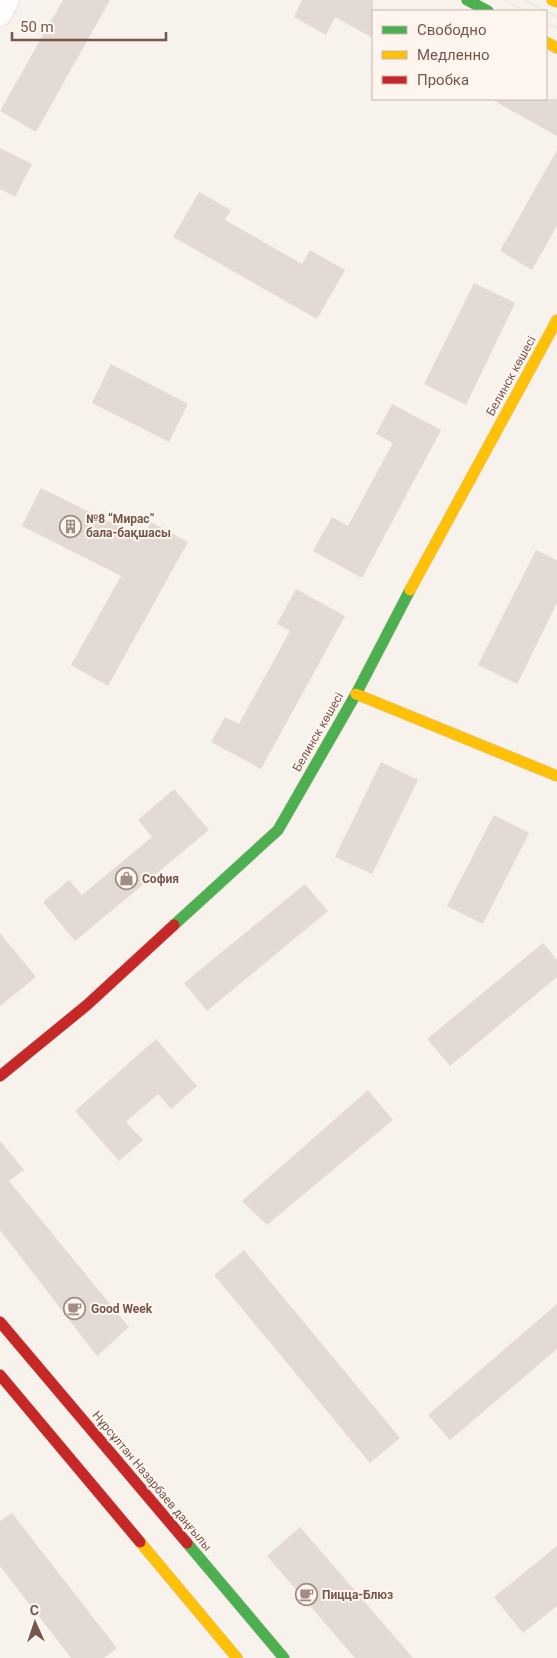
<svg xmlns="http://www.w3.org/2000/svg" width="557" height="1658" font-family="Roboto,sans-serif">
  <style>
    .building { fill: #e4dad4 }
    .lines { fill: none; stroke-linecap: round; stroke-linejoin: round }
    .street-casing { stroke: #d6cdc9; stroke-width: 25 }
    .fast-casing { stroke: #d7cec8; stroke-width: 12 }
    .slow-casing { stroke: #d7cec8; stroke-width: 12 }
    .jam-casing { stroke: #d7cec8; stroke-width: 12 }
    .street { stroke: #fefdfc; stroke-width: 24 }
    .fast { stroke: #4caf50; stroke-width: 11 }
    .slow { stroke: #ffc107; stroke-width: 11 }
    .jam { stroke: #c62828; stroke-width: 11 }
    .tram { stroke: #e4e2e5; stroke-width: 1 }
    .labels { text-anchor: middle; stroke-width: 4; stroke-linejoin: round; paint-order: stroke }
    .street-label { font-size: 12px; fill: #75574d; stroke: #fef6ee }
    .poi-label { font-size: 12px; font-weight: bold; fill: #75574d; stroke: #fef6ee; text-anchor: start }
  </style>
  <rect width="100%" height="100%" fill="#f7f2ec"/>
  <g class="building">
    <path d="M63 0H110L36 132 0 111Z"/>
    <path d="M302 0H373V38L335 17 326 35 294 17Z"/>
    <path d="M491 99H557V136Z"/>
    <path d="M0 148 32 164 15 197 0 189Z"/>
    <path d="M557 150V226L532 270 500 251Z"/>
    <path d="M199 192 231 210 225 220 302 264 310 250 345 270 317 319 173 237Z"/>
    <path d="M474 283 515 303 466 405 424 384Z"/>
    <path d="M111 364 188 404 169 442 92 403Z"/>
    <path d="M392 404 441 430 362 578 313 551 332 517 348 526 393 443 376 434Z"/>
    <path d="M41 488 142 538 151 522 188 542 108 686 71 665 121 576 22 526Z"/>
    <path d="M536 550 557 560V603L517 684 478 665Z"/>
    <path d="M296 589 345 616 261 769 211 742 225 717 239 724 290 631 277 624Z"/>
    <path d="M381 762 418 780 372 874 335 857Z"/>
    <path d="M174 789 209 830 75 941 43 902 69 880 82 895 152 837 138 820Z"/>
    <path d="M494 815 529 833 483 924 447 906Z"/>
    <path d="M305 884 328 911 207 1011 184 983Z"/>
    <path d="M0 933 36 977 0 1006Z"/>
    <path d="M543 943 557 960V977L450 1066 427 1039Z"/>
    <path d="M156 1039 197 1086 171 1109 158 1094 126 1122 143 1140 119 1161 75 1111Z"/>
    <path d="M368 1090 393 1120 267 1225 242 1201Z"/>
    <path d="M0 1141 24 1170 9 1181 129 1327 97 1356 0 1230Z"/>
    <path d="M244 1250 400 1438 370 1463 214 1275Z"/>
    <path d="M557 1304V1349L450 1440 428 1415Z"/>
    <path d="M12 1513 117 1648 104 1658H71L0 1566V1521Z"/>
    <path d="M300 1527 413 1658H355L267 1556Z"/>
    <path d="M557 1546V1606L523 1633 494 1597Z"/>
  </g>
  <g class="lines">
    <defs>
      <path id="street" d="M0 14 7 0"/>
      <g id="fast">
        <path d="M467 0 488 11"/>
        <path d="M174 925 278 830 356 694 410 590"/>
        <path d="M187 1543 284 1658"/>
      </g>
      <g id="slow">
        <path d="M552 0 557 2"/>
        <path d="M546 42 557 48"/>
        <path d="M410 590 557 320"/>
        <path d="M356 694 557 776"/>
        <path d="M140 1542 237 1658"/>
      </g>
      <g id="jam">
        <path d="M0 1076 87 1005 174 925"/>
        <path d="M0 1322 187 1543"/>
        <path d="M0 1375 140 1542"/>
      </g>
    </defs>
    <use href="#street" class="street-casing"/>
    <use href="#fast" class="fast-casing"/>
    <use href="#slow" class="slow-casing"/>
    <use href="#jam" class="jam-casing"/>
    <use href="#street" class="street"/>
    <use href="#fast" class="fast"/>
    <use href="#slow" class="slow"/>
    <use href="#jam" class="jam"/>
    <g class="tram">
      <path d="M504 0 525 11"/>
      <path d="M524 0 557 17"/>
      <path d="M546 22 557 28"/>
    </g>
  </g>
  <defs>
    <symbol id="building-ring" viewBox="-11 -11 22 22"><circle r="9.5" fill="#fef6ee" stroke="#a28d85" stroke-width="1.5"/><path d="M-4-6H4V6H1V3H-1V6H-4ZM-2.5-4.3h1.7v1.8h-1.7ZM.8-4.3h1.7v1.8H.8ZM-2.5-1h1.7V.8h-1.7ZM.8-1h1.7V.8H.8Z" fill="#a28d85"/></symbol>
    <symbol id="shop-ring" viewBox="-11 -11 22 22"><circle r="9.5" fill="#fef6ee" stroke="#a28d85" stroke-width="1.5"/><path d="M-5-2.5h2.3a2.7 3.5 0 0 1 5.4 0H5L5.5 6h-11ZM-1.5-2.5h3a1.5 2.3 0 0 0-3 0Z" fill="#a28d85"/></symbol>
    <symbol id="cafe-ring" viewBox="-11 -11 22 22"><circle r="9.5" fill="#fef6ee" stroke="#a28d85" stroke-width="1.5"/><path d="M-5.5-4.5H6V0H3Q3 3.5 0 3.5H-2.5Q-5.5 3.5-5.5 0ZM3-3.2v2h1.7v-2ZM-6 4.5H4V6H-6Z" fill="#a28d85"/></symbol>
  </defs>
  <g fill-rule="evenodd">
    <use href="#building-ring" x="58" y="514" width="25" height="25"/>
    <use href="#shop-ring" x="114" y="866" width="25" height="25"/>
    <use href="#cafe-ring" x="62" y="1296" width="25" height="25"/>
    <use href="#cafe-ring" x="294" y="1582" width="25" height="25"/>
  </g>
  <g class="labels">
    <g class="street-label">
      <text transform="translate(511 376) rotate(-61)" y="4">Белинск көшесі</text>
      <text transform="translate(318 732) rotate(-60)" y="4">Белинск көшесі</text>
      <text transform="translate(152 1481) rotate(50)" y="4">Нұрсұлтан Назарбаев даңғылы</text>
    </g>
    <g class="poi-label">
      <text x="86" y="523">№8 “Мирас”<tspan x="86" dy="14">бала-бақшасы</tspan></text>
      <text x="142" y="883">София</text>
      <text x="91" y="1313">Good Week</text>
      <text x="322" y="1599">Пицца-Блюз</text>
    </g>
  </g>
  <rect x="372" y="10" width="175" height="90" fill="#fef6ee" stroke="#c7b6ae"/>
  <rect x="382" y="26" width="25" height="8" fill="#4caf50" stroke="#c7b6ae"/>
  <text x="417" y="35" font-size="15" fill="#75574d">Свободно</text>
  <rect x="382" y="51" width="25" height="8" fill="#ffc107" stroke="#c7b6ae"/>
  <text x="417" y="60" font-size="15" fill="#75574d">Медленно</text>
  <rect x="382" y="76" width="25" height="8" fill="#c62828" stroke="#c7b6ae"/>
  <text x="417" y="85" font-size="15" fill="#75574d">Пробка</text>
  <g transform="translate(35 1623) rotate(357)" stroke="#fef6ee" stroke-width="4" paint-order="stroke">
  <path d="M0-4L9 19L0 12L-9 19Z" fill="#75574d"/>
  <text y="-8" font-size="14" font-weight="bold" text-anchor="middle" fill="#75574d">С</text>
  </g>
  <path d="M12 32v8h154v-8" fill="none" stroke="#75574d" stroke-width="2.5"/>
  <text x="20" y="32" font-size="15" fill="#75574d" stroke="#fef6ee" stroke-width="4" paint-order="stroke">50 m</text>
</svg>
